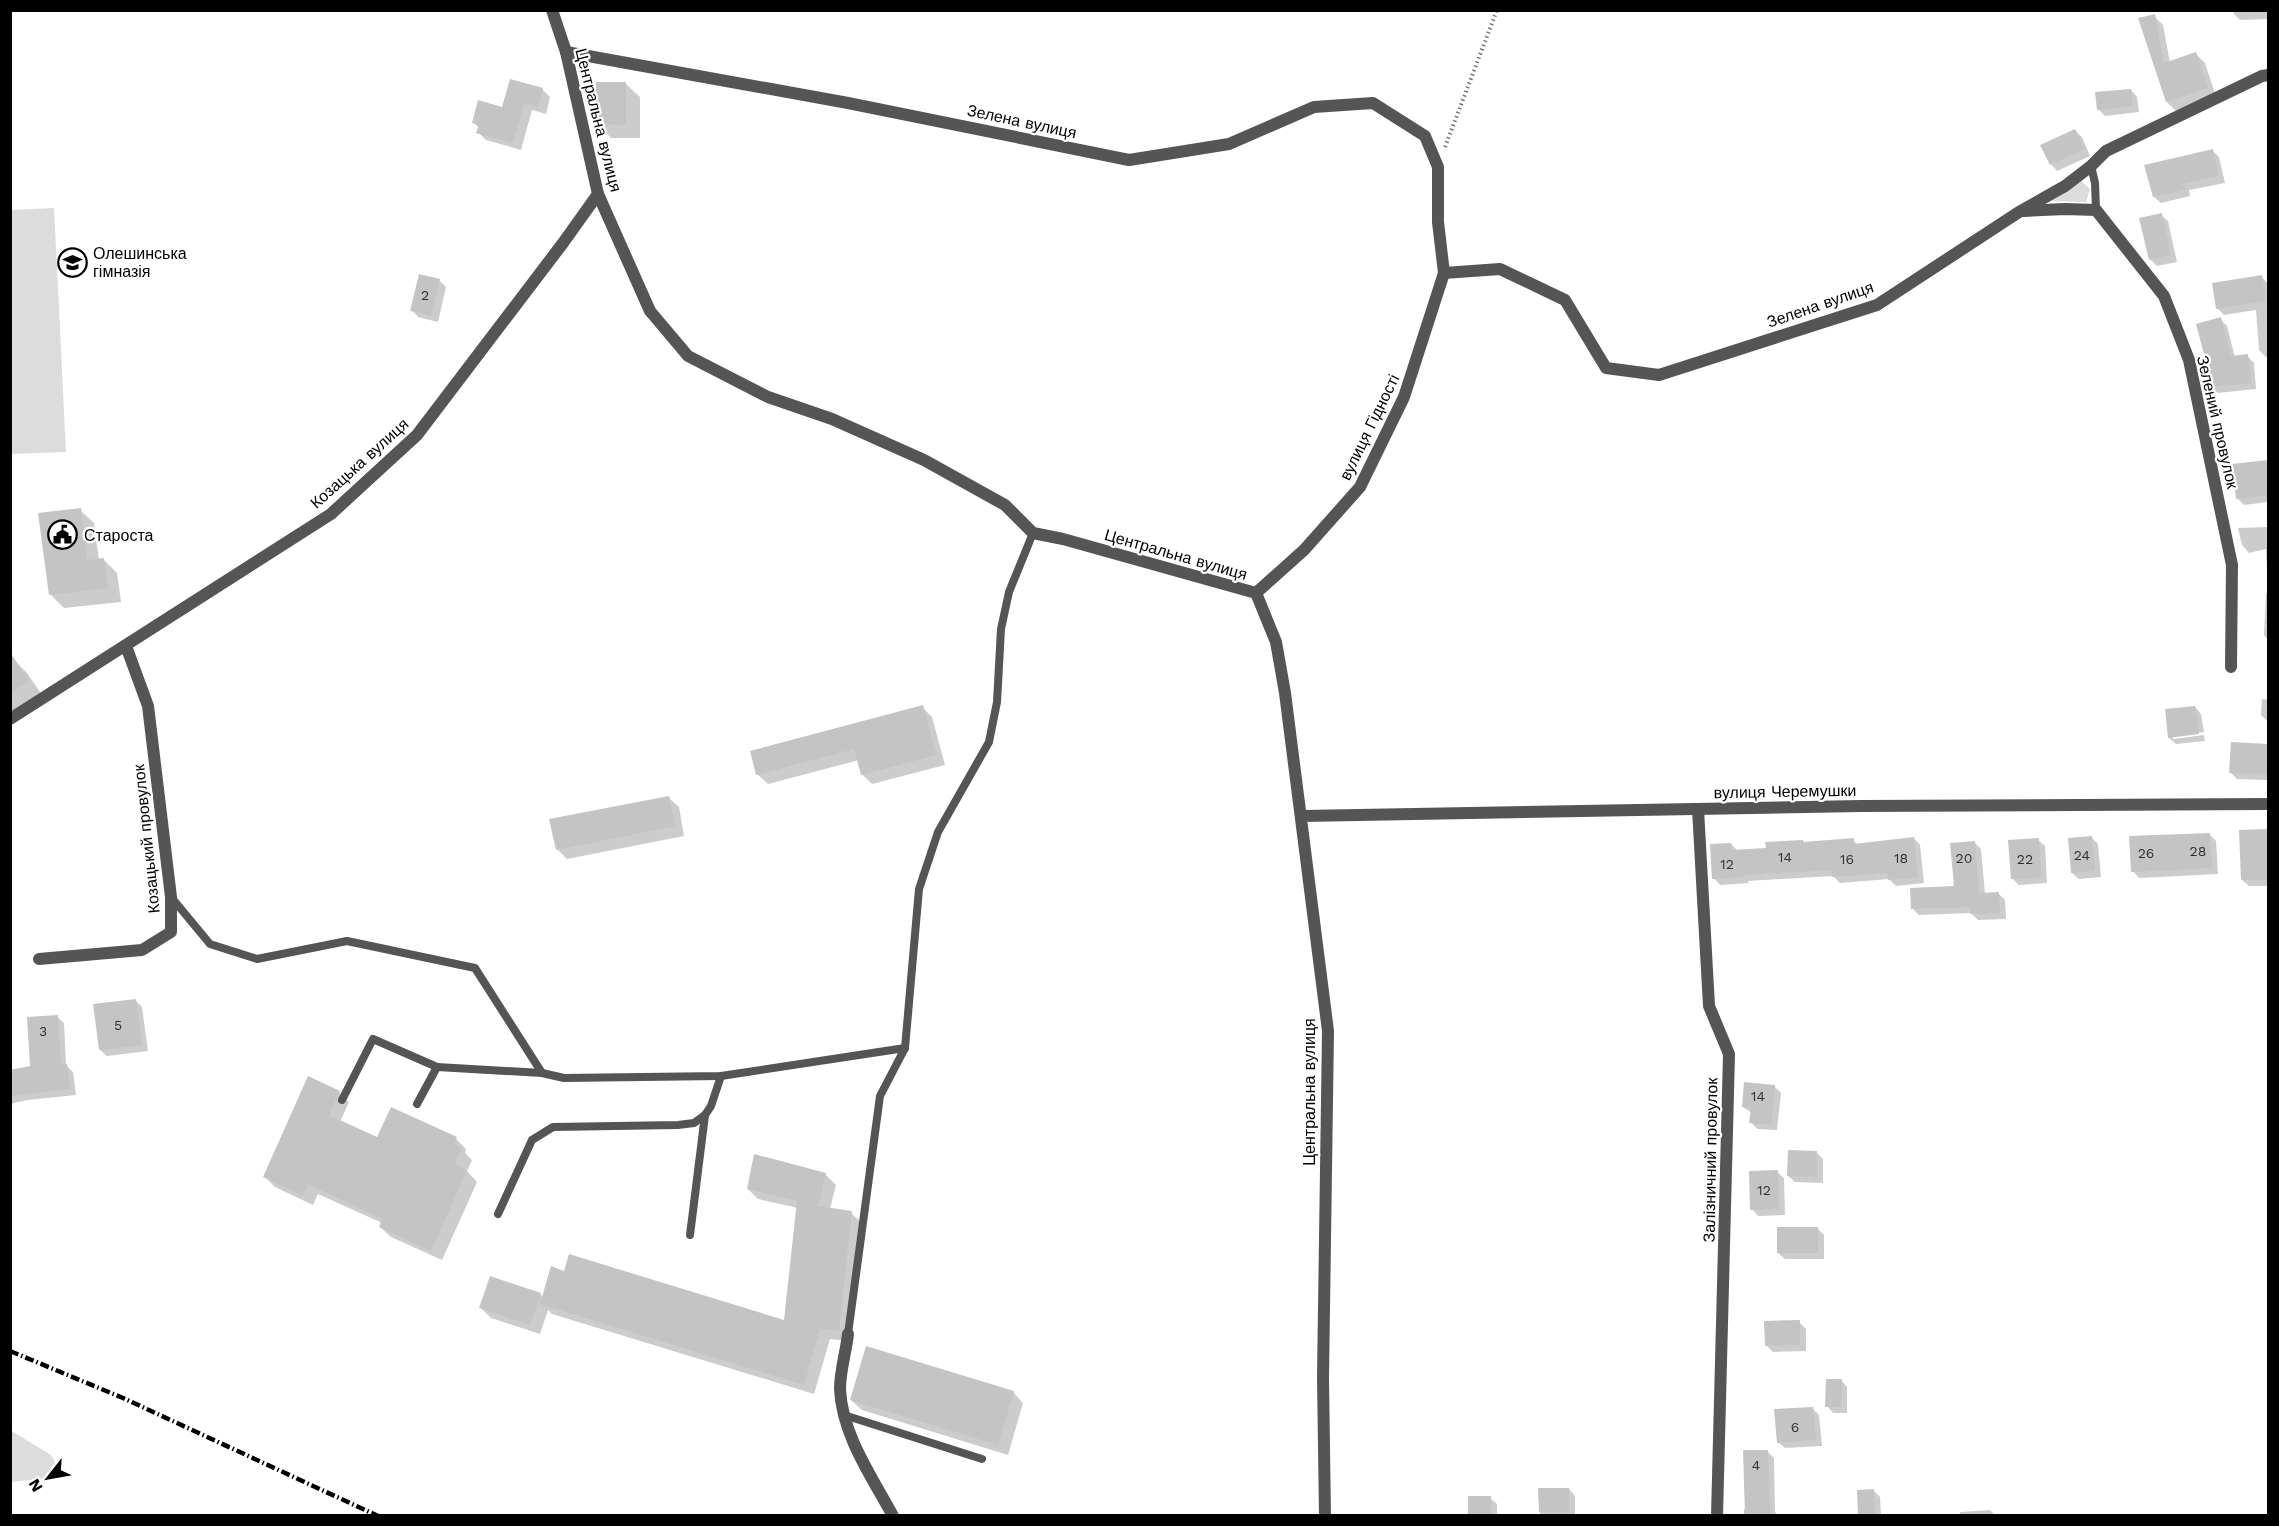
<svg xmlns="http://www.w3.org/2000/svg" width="2279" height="1526" font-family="'Work Sans',sans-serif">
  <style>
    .green { fill: #dcdcdc }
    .shadow { fill: #0003 }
    .building { fill: #c4c4c4 }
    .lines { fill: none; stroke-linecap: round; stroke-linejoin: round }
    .path { stroke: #777; stroke-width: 4; stroke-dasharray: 1.5 3; stroke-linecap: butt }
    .service { stroke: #555; stroke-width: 8 }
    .minor { stroke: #555; stroke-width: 12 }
    .rail { stroke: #000; stroke-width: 4.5; stroke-dasharray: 9 3 1.5 3; stroke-linecap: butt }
    .labels { text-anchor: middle; stroke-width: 4.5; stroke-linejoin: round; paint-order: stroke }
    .number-label { font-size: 14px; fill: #313131 }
    .street-label { font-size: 16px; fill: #000; stroke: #fff }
    .poi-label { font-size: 16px; fill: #000; stroke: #fff; text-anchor: start }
  </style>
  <rect width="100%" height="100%" fill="#fff"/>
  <g class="green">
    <path d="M2081 181 2090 189 2086 202 2052 201Z"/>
    <path d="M54 208 66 452 11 454V210Z"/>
    <path d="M10 1430 51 1455 56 1464 42 1479 11 1482Z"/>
  </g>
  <g class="shadow">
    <path d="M2234 10H2268V19L2240 20 2234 14Z"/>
    <path d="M2154 16 2163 25 2170 63 2196 54 2205 63 2216 97 2176 111 2167 102 2140 19Z"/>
    <path d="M626 84 640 97V138H611L598 124Z"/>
    <path d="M542 89 550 97 546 114 532 110 521 150 486 140 478 132 479 128 473 122Z"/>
    <path d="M2131 90 2137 97 2139 112 2105 116 2098 109Z"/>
    <path d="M2075 131 2082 137 2090 156 2057 171 2051 164Z"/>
    <path d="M2212 150 2219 157 2225 183 2189 190 2190 196 2161 203 2154 197Z"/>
    <path d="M2161 215 2168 221 2177 262 2157 266 2150 259Z"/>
    <path d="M2262 277 2268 284V357H2266L2259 350 2256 310 2224 315 2217 308Z"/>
    <path d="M439 280 446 287 438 322 418 317 412 310Z"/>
    <path d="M2220 319 2227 326 2235 357 2247 356 2254 363 2256 389 2218 393 2211 387Z"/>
    <path d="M2268 461V502L2244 505 2237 498Z"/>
    <path d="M80 510 94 523 99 560 103 559 117 573 121 602 64 608 50 594Z"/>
    <path d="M2268 527V640L2264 635 2266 593H2268L2266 549 2249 553 2242 545 2238 528Z"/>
    <path d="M13 659 27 673 42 695 10 713V661Z"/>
    <path d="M2262 699 2268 700V722L2261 715Z"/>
    <path d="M922 707 932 717 945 765 872 784 862 774 859 760 768 784 757 774Z"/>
    <path d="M2195 707 2201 714 2204 732 2173 736V739L2204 735 2205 741 2176 744 2169 738Z"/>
    <path d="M2250 748H2268V780L2237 779 2231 773Z"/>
    <path d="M668 797 679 807 684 836 567 859 557 849Z"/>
    <path d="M2241 831H2268V886H2249L2242 880Z"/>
    <path d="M2209 834 2216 841 2218 874 2139 878 2133 871Z"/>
    <path d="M1914 838 1920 845 1924 883 1896 886 1889 879 1840 883 1833 876 1748 881 1749 883 1720 885 1714 878 1731 844 1738 851 1767 850 1803 841 1805 844 1853 840 1858 845Z"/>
    <path d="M2092 838 2098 844 2101 877 2079 879 2072 873Z"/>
    <path d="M2038 840 2045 846 2047 883 2019 885 2012 878Z"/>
    <path d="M1975 843 1981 849 1985 894 1998 893 2005 900 2006 919 1978 920 1971 913 1919 915 1912 908 1956 888Z"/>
    <path d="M136 1001 142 1007 148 1051 107 1056 100 1050Z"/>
    <path d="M57 1017 64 1023 66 1065 73 1072 76 1095 28 1100 10 1104V1071L31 1067Z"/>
    <path d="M1774 1086 1781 1093 1777 1130 1757 1129 1751 1122 1752 1113 1743 1107Z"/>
    <path d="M339 1092 349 1102 340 1122 378 1139H456L466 1149 465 1153 472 1160 467 1171 477 1182 442 1260 391 1237 380 1227 382 1223 318 1194 313 1205 275 1187 265 1177Z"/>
    <path d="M1817 1153 1823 1159V1183L1795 1182 1788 1176Z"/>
    <path d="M1777 1172 1784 1178 1785 1215 1758 1216 1752 1209Z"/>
    <path d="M825 1174 836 1185 830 1209 851 1213 862 1223 849 1341 830 1339 814 1394 552 1314 548 1310 540 1334 491 1318 481 1308 540 1294 543 1297 565 1273 786 1322 798 1208 758 1199 748 1189Z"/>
    <path d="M1818 1229 1824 1235V1259H1785L1778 1253Z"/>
    <path d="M1799 1322 1806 1329V1351L1773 1352 1766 1345Z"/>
    <path d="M1841 1380 1847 1387V1413H1833L1827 1406Z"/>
    <path d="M1013 1392 1023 1403 1008 1455 862 1410 851 1400Z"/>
    <path d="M1812 1408 1819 1415 1822 1446 1785 1448 1778 1442Z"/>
    <path d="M1767 1451 1774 1458 1775 1512 1778 1516H1744V1509H1746Z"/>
    <path d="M1569 1489 1575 1496V1516H1540V1490Z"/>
    <path d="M1859 1491H1874L1880 1497 1881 1516H1860Z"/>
    <path d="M1470 1498H1490L1497 1504V1516H1470Z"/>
    <path d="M1990 1510 1996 1516H1960V1512Z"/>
  </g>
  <g class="building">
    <path d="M2155 14 2164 63 2196 52 2208 88 2166 102 2138 18Z"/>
    <path d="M510 79 543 88 538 107 524 103 513 143 476 133 479 125 472 123 478 100 502 107Z"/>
    <path d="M596 82H626V125L596 124Z"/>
    <path d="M2131 89 2133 106 2097 110 2095 92Z"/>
    <path d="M2075 129 2085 149 2050 165 2040 145Z"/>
    <path d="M2213 149 2219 176 2183 184 2185 190 2153 197 2144 165Z"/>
    <path d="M2162 213 2171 255 2149 260 2139 218Z"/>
    <path d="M419 274 440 279 431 316 410 311Z"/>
    <path d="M2262 275 2266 301 2216 309 2212 283Z"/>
    <path d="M2221 317 2231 356 2248 354 2251 383 2210 387 2208 369 2196 324Z"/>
    <path d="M2268 460V495L2236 499 2232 464Z"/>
    <path d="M81 508 87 560 104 558 108 588 49 595 38 513Z"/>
    <path d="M10 652 29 681 10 693Z"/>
    <path d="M923 705 936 755 861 775 854 749 756 775 750 751Z"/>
    <path d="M2195 706 2199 734 2168 738 2165 709Z"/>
    <path d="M2231 742 2268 744V774L2229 773Z"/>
    <path d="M669 796 675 826 556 850 549 819Z"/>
    <path d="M2268 829V880H2241L2239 830Z"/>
    <path d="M2210 833 2212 868 2131 872 2129 836Z"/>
    <path d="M2092 836 2095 871 2071 873 2068 838Z"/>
    <path d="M1914 837 1918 877 1888 880 1887 873 1832 877 1831 870 1743 875V877L1712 879 1710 844 1731 843 1732 850 1766 848 1765 842 1803 840V842L1854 838V844Z"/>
    <path d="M2039 838 2041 877 2011 879 2008 840Z"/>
    <path d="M1975 841 1979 893 1999 892 2000 913 1970 914V907L1911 909 1910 888 1954 886 1950 843Z"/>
    <path d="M136 999 142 1045 99 1050 93 1004Z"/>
    <path d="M58 1015 61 1065 67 1064 70 1089 10 1096V1070L30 1066 27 1017Z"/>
    <path d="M308 1076 340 1091 329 1115 377 1137 391 1107 457 1137 454 1144 462 1148 455 1164 467 1170 431 1251 379 1227 382 1219 308 1184 303 1196 263 1177Z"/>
    <path d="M1744 1082 1775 1085 1771 1125 1749 1123 1751 1108 1742 1107Z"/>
    <path d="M1788 1150 1817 1151V1177L1787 1176Z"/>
    <path d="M754 1154 826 1173 818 1206 852 1211 839 1331 820 1329 804 1385 540 1304 551 1266 564 1271 569 1254 784 1320 797 1201 747 1189Z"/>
    <path d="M1778 1170 1779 1209 1750 1210 1749 1171Z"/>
    <rect x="1777" y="1227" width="41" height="26"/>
    <path d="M490 1276 541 1293 530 1325 479 1308Z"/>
    <path d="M1800 1320V1345L1765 1346 1764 1321Z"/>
    <path d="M866 1346 1014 1391 998 1445 850 1400Z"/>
    <path d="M1826 1379H1842L1841 1407H1825Z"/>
    <path d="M1813 1407 1816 1440 1777 1443 1774 1409Z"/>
    <path d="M1743 1450H1768L1770 1515H1745Z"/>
    <path d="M1538 1488H1569V1512H1539Z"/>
    <path d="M1874 1489 1875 1515H1858L1857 1490Z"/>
    <rect x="1468" y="1496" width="23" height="19"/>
  </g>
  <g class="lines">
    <path class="path" d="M1445 147 1497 10"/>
    <g class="service">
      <path d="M2091 166 2095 183 2096 210"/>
      <path d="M171 897 210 944 257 959 347 941 475 968 542 1073 564 1078 721 1076 905 1048"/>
      <path d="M342 1100 373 1039 437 1067"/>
      <path d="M417 1104 437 1067 542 1073"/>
      <path d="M498 1214 532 1140 553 1127 678 1125 694 1123 705 1115"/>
      <path d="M690 1235 705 1115 711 1106 721 1076"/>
      <path d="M848 1334 880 1096 905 1048 919 889 938 832 989 742 997 702 1001 629 1009 592 1033 533"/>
      <path d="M844 1415 982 1459"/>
    </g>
    <g class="minor">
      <path d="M552 10 566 52 598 194 650 311 688 356 768 397 832 419 924 460 1005 505 1033 533 1063 539 1256 593"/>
      <path d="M566 52 848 103 1129 160 1229 144 1314 107 1373 103 1425 136 1438 167V222L1444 273 1404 397 1360 487 1304 550 1256 593"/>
      <path d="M2024 211 2065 209 2096 210 2164 296 2189 360 2232 565 2231 667"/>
      <path d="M1444 273 1500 269 1565 300 1606 368 1659 375 1877 305 2019 212 2065 186 2091 166 2106 151 2262 76 2268 75"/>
      <path d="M1256 593 1276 642 1285 693 1328 1031 1323 1378 1325 1516"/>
      <path d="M10 719 331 514 417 435 563 243 598 194"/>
      <path d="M1698 809 1709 1006 1729 1054 1717 1516"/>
      <path d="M1302 816 1861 806 2268 804"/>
      <path d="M39 959 142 950 171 932V897L148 706 126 646"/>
      <path d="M848 1334C846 1352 840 1371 840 1389 842 1435 872 1477 893 1516"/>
    </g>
    <path class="rail" d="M10 1351 123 1398 378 1516"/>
  </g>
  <defs>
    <symbol id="school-ring" viewBox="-11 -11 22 22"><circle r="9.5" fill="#fff" stroke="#000" stroke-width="1.5"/><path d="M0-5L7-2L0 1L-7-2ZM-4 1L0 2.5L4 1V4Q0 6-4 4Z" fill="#000"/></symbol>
    <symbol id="civic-ring" viewBox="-11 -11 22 22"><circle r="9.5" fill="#fff" stroke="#000" stroke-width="1.5"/><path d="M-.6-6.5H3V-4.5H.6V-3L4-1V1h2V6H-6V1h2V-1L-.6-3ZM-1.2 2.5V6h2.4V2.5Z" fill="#000"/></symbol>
  </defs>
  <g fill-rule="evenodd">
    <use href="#school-ring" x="56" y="246" width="33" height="33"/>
    <use href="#civic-ring" x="46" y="518" width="33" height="33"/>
  </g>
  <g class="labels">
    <g class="number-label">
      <text x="425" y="300">2</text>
      <text x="2198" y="856">28</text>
      <text x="2146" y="858">26</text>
      <text x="2082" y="860">24</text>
      <text x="1785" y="862">14</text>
      <text x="1901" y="863">18</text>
      <text x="1964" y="863">20</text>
      <text x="1847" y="864">16</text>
      <text x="2025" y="864">22</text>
      <text x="1727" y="869">12</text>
      <text x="118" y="1030">5</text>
      <text x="43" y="1036">3</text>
      <text x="1758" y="1101">14</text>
      <text x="1764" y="1195">12</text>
      <text x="1795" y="1432">6</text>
      <text x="1756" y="1470">4</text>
    </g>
    <g class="street-label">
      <text transform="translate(599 120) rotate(76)" y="6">Центральна вулиця</text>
      <text transform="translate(1022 121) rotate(12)" y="6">Зелена вулиця</text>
      <text transform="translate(1820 304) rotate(-19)" y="6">Зелена вулиця</text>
      <text transform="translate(2218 422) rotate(77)" y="6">Зелений провулок</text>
      <text transform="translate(1369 427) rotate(-64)" y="6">вулиця Гідності</text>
      <text transform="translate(359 463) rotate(-42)" y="6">Козацька вулиця</text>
      <text transform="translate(1176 554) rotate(16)" y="6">Центральна вулиця</text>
      <text transform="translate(1785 791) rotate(-1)" y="6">вулиця Черемушки</text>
      <text transform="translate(146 839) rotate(-96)" y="6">Козацький провулок</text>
      <text transform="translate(1309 1092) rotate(-90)" y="6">Центральна вулиця</text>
      <text transform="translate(1710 1160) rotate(-89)" y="6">Залізничний провулок</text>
    </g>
    <g class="poi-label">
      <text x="93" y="259">Олешинська<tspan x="93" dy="18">гімназія</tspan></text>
      <text x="84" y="541">Староста</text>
    </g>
  </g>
  <rect width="2279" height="1526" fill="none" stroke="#000000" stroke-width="24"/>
  <g transform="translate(48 1478) rotate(239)" stroke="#ffffff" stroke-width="4.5" paint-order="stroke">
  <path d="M0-4.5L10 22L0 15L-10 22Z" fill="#000000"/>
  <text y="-9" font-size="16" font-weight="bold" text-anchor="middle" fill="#000000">N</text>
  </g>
</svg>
